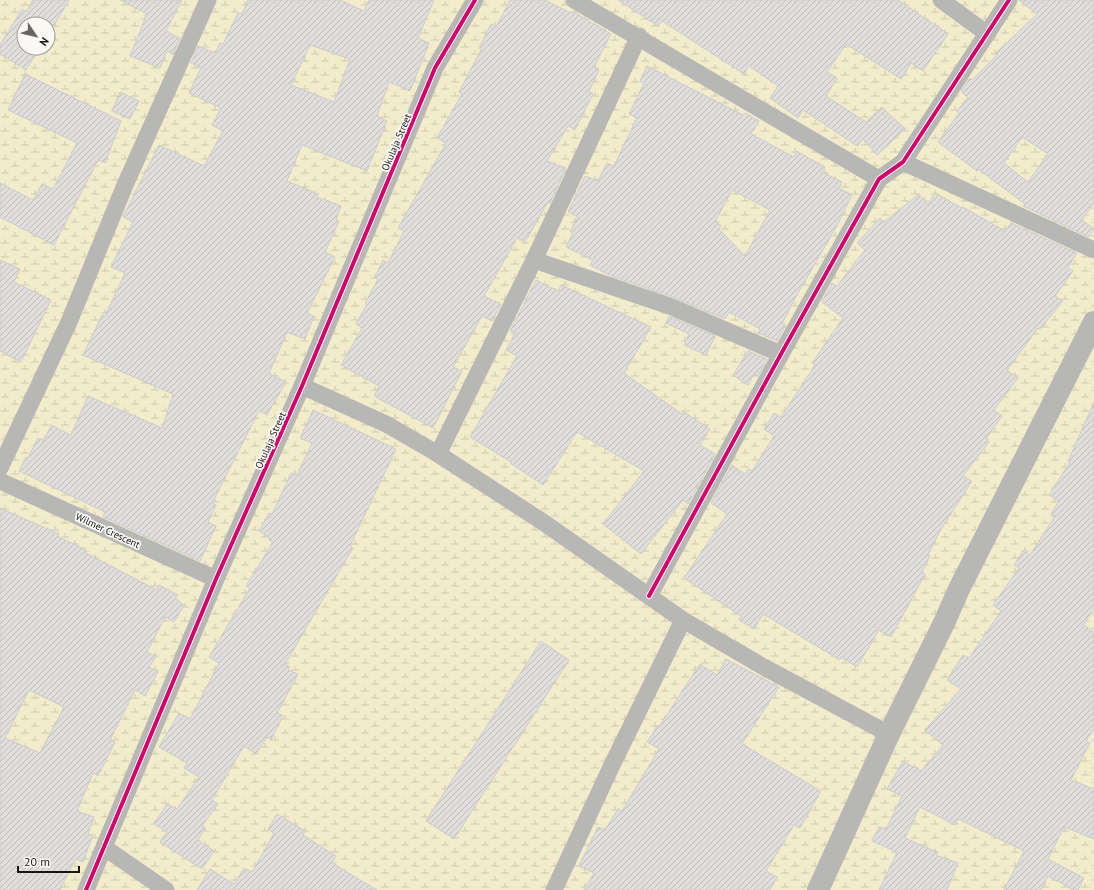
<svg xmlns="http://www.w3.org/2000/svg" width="1094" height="890" font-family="'PT Sans',sans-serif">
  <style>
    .wetland { fill: url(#wetland-marsh); fill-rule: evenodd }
    .building { fill: url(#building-hatch); stroke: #ccccca; fill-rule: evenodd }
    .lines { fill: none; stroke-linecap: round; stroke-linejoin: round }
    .minor { stroke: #b7b7b6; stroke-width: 17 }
    .tertiary { stroke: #b7b7b6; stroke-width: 22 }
    .cycleway-casing { stroke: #faf9f4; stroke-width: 6 }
    .cycleway { stroke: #d6006c; stroke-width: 4 }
    .labels { text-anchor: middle; stroke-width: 3.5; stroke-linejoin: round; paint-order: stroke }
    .street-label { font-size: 10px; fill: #171615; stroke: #faf9f4 }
  </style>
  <defs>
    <pattern id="wetland-marsh" width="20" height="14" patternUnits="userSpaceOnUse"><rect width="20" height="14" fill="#f2eccb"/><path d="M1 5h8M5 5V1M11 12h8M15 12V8" fill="none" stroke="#cfcaad"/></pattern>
    <pattern id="building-hatch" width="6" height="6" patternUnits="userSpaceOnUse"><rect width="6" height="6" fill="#dfdedc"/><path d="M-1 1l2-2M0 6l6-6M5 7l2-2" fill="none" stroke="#bfbebc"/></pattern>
  </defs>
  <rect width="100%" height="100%" fill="#f9f8f5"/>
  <path class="wetland" d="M0 0H1094V890H0ZM24 24H48V48H24Z"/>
  <g class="building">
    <path d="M33 0H69L48 36V24H24V48H40L26 70 0 54V45L22 9 26 12Z"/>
    <path d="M120 0H182L166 31 180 38 173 54 167 51 160 68 130 56 147 14Z"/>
    <path d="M248 0H340L364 11 369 0H434L418 38 429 43 410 91 389 82 377 116 387 121 367 171 302 145 287 181 318 194 317 197 341 206 336 220 339 221 325 252 335 257 307 313 314 316 305 339 287 332 270 371V374L286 382 267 415 259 411 212 503 216 505 208 522 216 526 200 561 103 517 105 512 19 471 26 457 28 458 38 438 44 441 51 425 71 435 88 396 162 428 173 394 83 355 102 315 105 316 125 273 111 267 133 222 123 217 159 145 204 166 223 131 212 125 221 108 189 93 201 68 191 63 198 46 215 53 220 43 223 44 238 13 242 14ZM310 45 350 59 334 102 291 85Z"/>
    <path d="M510 0H545L571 13 572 11 611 34 594 67 599 70 589 91 593 94 575 130 568 126 547 161 566 168 550 203 548 202 525 242 517 238 484 296 501 304 492 321 482 316 453 367 462 371 433 428 374 396 379 386 341 365 362 328 356 324 367 304 365 303 378 279 375 277 383 260 388 263 404 231 398 228 446 143 437 138 462 94 459 92 481 50 479 48 491 24 496 27Z"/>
    <path d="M618 0H898L948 34 923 71 911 63 901 79 846 44 827 72 837 78 826 96 866 122 882 107 905 129 877 155 863 139 857 146 803 110 798 118 770 98 778 86 749 66 744 74 662 21 658 26Z"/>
    <path d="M1019 0H1094V202L1082 220 1094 229 1089 237 1023 206 1025 204 978 169 977 171 938 142 959 113 957 111 968 98 961 91 970 78 972 80 997 55 996 53 1037 14ZM1022 137 1048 154 1028 182 1004 163Z"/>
    <path d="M647 66 743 115 745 113 759 121 751 134 794 157 796 151 825 167 822 172 842 182 839 188 852 195 839 222 793 302 782 324 785 326 777 341 758 333 760 329 729 312 725 319 675 298 609 275 590 265 593 260 566 247 573 233 570 231 578 217 568 212 585 176 598 181 607 163 614 166 637 118 629 114 644 83 640 81ZM732 190 770 210 745 256 719 229 721 225 715 222Z"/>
    <path d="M25 74 121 121 105 163 98 160 54 245 0 217V183L33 200 42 184 53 189 77 143 8 110Z"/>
    <path d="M120 92 139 101 130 119 112 111Z"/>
    <path d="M935 193 962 208 963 207 1005 231 1011 223 1077 253 1068 267 1073 271 1055 296 1063 301 1040 329 1038 328 1007 370 1018 378 994 410 1002 416 986 439 989 442 963 476 972 481 940 531 928 555 930 556 922 572 925 574 891 637 879 630 857 667 841 657 840 660 763 614 754 629 739 620 741 616 684 578 727 514 711 503 732 465 745 474 748 469 752 471 774 436 764 429 774 413 781 417 815 365 812 363 843 318 822 302 832 283 837 286 865 250 857 243 880 218 884 222 919 194 928 205Z"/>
    <path d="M0 260 20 269 14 282 51 300 21 362 0 351Z"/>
    <path d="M536 280 558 291 561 285 651 327 624 373 682 414 684 412 710 429 700 445 715 454 688 504 683 500 641 554 603 524 644 471 577 432 543 485 510 463 511 462 470 437 517 356 506 350 515 333 510 331Z"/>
    <path d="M669 316 715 336 706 355 684 345 689 334 666 323Z"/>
    <path d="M748 351 767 359 758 376 754 374 748 385 733 375Z"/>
    <path d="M1094 402V608L1084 625 1094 632V729L1086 741 1090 743 1071 780 1094 789V839L1064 827 1048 859 1084 878 1078 890H1074L1048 876 1041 890H1004L1024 851 958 819 955 825 920 807 905 838 937 852 936 855 958 863 947 890H879L897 852 872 841 879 827 886 829 902 796 887 789 903 761 921 771 943 745 925 730 961 689 947 680 963 655 969 658 1001 611 993 605 1019 568 1014 565 1024 550 1030 555 1055 516 1051 514 1059 501 1049 495 1070 462 1068 461Z"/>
    <path d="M313 410 396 449 350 546 353 548 285 664 290 667 288 670 298 674 277 713 283 716 271 740 267 737 256 754 244 746 212 800 218 804 202 826 205 828 198 840 214 851 202 869 160 842 167 832 154 824 167 804 177 809 199 777 184 768 187 763 159 747 179 713 190 719 219 663 209 657 250 588 246 586 273 542 269 540 270 538 259 531 269 513 272 514 291 473 297 475 312 443 300 438Z"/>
    <path d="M0 508 59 534 58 537 85 549 84 552 157 590 159 585 178 595 175 599 184 605 174 622 165 617 147 652 156 656 149 667 158 672 145 696 135 690 110 740 115 742 98 776 93 773 77 811 94 817 88 834 93 835 83 862 75 859 60 890H0ZM29 690 64 707 40 753 5 738Z"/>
    <path d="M541 641 569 660 454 839 426 821Z"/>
    <path d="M726 659 779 687 742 744 821 791 800 828 794 825 766 871 777 877 770 890H584L594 873 579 866 598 827 605 830 618 809 622 811 659 749 647 742 657 726 659 727 700 664 717 675Z"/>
    <path d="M277 814 305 831 303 835 336 856 332 863 377 890H197L210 869 234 884 244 868 252 872 274 833 268 829Z"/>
  </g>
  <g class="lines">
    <g class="minor">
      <path d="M574 0 879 179"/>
      <path d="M941 0 986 33"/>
      <path d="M903 162 1094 250"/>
      <path d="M534 260 672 307 781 354"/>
      <path d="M302 386 386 424 438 454 543 522 683 620 762 666 889 734"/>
      <path d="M438 454 534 260 639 36"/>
      <path d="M0 468 69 322 125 185 208 0"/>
      <path d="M0 481 216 579"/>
      <path d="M649 596 781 354 879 179 903 162 1009 0"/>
      <path d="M105 848 166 890"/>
      <path d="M86 890 216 579 302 386 435 68 475 0"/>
      <path d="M554 890 611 767 683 620"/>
    </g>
    <path class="tertiary" d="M818 890 889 734 944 623 959 589 1094 322"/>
    <defs>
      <g id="cycleway">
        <path d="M649 596 781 354 879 179 903 162 1009 0"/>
        <path d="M86 890 216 579 302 386 435 68 475 0"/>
      </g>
    </defs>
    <use href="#cycleway" class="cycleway-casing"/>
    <use href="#cycleway" class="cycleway"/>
  </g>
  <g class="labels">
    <g class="street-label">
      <text transform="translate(396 142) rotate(-67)" y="4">Okulaja Street</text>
      <text transform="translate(270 440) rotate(-66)" y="4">Okulaja Street</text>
      <text transform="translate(108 530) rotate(25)" y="4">Wilmer Crescent</text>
    </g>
  </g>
  <g transform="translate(36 36) rotate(125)"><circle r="19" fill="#faf9f4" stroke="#9f9e9b"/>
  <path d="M0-3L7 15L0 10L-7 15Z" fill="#666563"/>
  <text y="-6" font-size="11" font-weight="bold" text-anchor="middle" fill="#171615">N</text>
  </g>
  <path d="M18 866v6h61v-6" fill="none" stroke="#171615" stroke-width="2"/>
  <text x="24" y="866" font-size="12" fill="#171615" stroke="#faf9f4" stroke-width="3" paint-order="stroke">20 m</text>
</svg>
